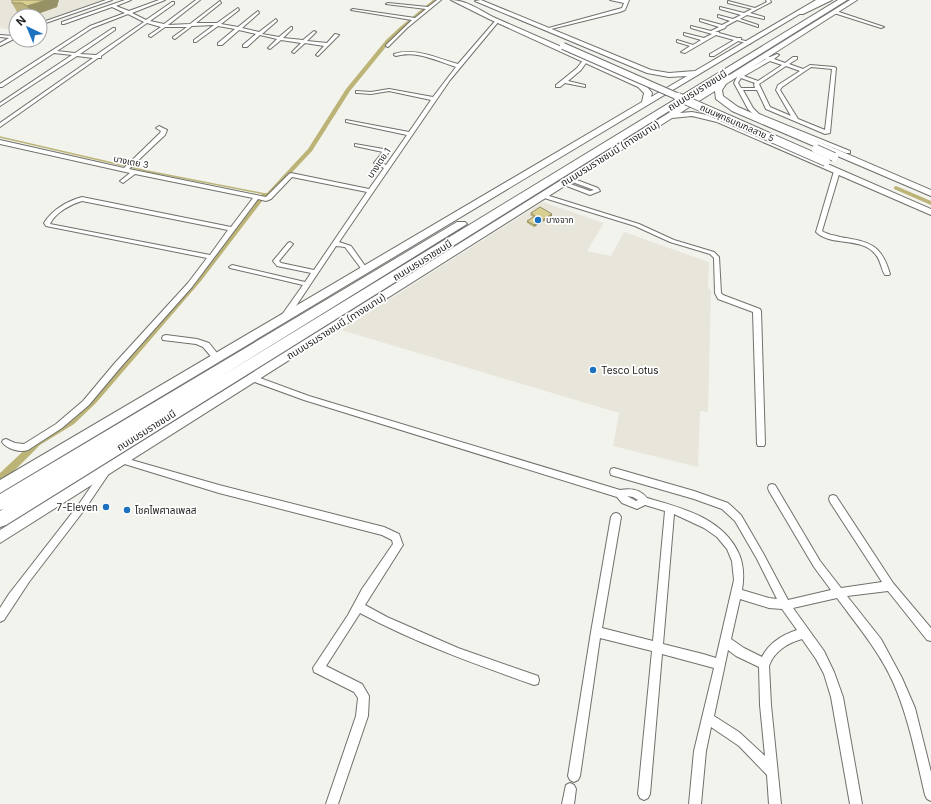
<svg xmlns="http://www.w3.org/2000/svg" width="931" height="804" font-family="Inter,'Noto Sans Thai',sans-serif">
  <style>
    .built { fill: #e8e6db }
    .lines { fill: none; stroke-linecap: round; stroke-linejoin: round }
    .stream { stroke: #bcb376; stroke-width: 1.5 }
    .canal { fill: #bcb376; fill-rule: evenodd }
    .street-casing { stroke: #70706c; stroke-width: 2 }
    .secondary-casing { stroke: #70706c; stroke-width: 2 }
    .highway-casing { stroke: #70706c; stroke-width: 2 }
    .street { fill: #fff; fill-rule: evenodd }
    .secondary { fill: #fff; fill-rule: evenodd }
    .highway { fill: #fff; fill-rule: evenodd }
    .secondary-bridge-far1-casing { stroke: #70706c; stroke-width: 8; stroke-linecap: butt }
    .secondary-bridge-casing { stroke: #70706c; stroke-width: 10; stroke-linecap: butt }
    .secondary-bridge-far1 { stroke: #fff; stroke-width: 6 }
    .secondary-bridge { stroke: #fff; stroke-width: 8 }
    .wall { fill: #bab27d }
    .shaded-wall { fill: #979166 }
    .building { fill: #d8cf91; stroke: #979166 }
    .poi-dot { fill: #1c72c0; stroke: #fff; stroke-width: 1.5 }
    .labels { text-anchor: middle; stroke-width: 3.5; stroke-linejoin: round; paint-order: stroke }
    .far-street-label { font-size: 9px; fill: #242322; stroke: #fff }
    .far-poi-label { font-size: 9px; fill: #242322; stroke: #fff; text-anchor: start }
    .street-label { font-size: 10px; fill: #242322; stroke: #fff }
    .poi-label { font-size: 10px; fill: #242322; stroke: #fff; text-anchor: start }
  </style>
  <rect width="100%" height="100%" fill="#f3f3ee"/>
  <g class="built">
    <path d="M0 0H105L40 22V16H16V30L0 28Z"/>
    <path d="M543 202 604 223 587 251 611 256 624 232 709 262 708 288 711 290 708 412 700 411 698 467 613 446 619 413 341 330Z"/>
  </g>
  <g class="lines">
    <path class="stream" d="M0 137 147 171 265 194"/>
    <g class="canal">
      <path d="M433 0H437L402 29 390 42 350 91 312 151 270 196H266L201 281 96 403 74 424 40 445 3 482 0 483V473L34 441 68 420 90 399 197 277 263 193H267L308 149 346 89 386 40 400 27Z"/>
      <path d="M896 186 931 201V205L894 189V187Z"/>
    </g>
    <defs>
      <g id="street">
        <path d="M106 0H112L40 25V23Z"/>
        <path d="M125 0H131L116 6 129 11 159 0H165L132 13 146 20 172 2H174V4L150 21 164 24 196 0H200L168 25 190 24 220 1 221 3 196 23H217L238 8 239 10 221 24 238 27 258 11 259 13 242 28 259 32 276 19 277 21 262 34 279 37 291 27H292V29L283 38 303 40 314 31 316 32 307 41 327 43 335 34 339 35 318 56 316 55 324 46 305 43 294 53 292 52 301 43 281 40 270 49 268 48 277 39 260 35 247 47H243V45L256 34 239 30 222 45H218V43L235 29 218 26 196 42H194V40L214 25 192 26 175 39 173 38V37L187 27H165L151 37 149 36V35L161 27 147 23 101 56V58H98L0 127V123L93 58 77 56 0 106V103L72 55 54 53 2 87H0V84L90 26 125 13 112 7 64 24H62V22ZM128 14 144 22 96 55 80 54 115 30V28H113L75 53 57 51 92 28Z"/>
        <path d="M437 0H441L407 28 388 47 386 46V45L412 20 351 10 353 9 415 18 426 9 386 4 388 3 428 7Z"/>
        <path d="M610 0H629L625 10 620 12 547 30 545 29 622 8 624 3Z"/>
        <path d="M766 0H770L771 2 750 13 764 17V19L747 15 740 19 758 25V27L737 20 726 26 725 28 715 32H719V33L737 38H741V40L750 42V44L738 41 714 56H710V54L734 40 716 35 685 53 681 52 690 46 677 42V40L693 45 701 40 684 35V33L704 38 712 34 691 28V26L711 31 719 27 700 21V19L722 25 730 21 718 17V15L733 19 741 15 720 9V7L744 13 752 9 728 3V1L755 8 767 2Z"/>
        <path d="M834 11H836L884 27 881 28 834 13Z"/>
        <path d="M496 20 499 21 450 80 339 242 351 246 368 270 367 271H363L345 247 336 246 286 321H283L279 319 303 285 230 268 229 267 232 265 305 282 311 273 277 266 273 261 288 243 290 242 293 244 279 261 281 263 314 270 367 192 292 177 271 199 266 201 258 199 192 287 120 368 89 405 62 428 28 450C20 453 7 449 2 442L3 440 6 439 15 443 24 444 56 424 83 401 114 364 188 283 207 258 46 226 44 223C52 210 67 201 82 197L231 227 253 198 135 174 123 183 120 181 130 173 0 144V140L124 168 160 133 161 131 156 128 159 126 167 130 165 135 129 169 266 197 289 174 291 173 369 189 384 168 374 163 383 152 355 146V144L389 150 390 151 380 162 386 165 407 135 346 122V120L409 132 431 100 389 91 371 94 358 93H356V91L371 92 389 89 433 97 456 67C437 61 416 50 396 56L394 55V54C415 47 438 59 458 64ZM82 201 228 230 210 255 50 224C55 213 71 204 82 201Z"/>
        <path d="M0 35 13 36 16 35V38L0 46V43L9 38 0 37Z"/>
        <path d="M777 54 779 55 774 59 785 63 793 57H797V59L789 64 803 69 810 65 834 67 836 68 830 133 825 134 766 109 757 90H743L753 108 759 114 850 151V153H846L755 116 748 109 734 83 738 75 766 59 765 57H770ZM770 61 782 65 758 81 744 76ZM786 66 800 71 778 85 776 90 791 116 770 107 759 84ZM811 67 832 69 825 130 798 119 780 90 782 87ZM741 78 755 83 754 84 755 88H741L738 83Z"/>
        <path d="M584 59 588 60 581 70 568 81 585 85V87L565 83 560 87H556V85L577 68Z"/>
        <path d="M837 169 840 171 822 231C828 235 834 235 840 237 869 242 881 243 890 274L889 275H885C881 269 881 261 876 255 862 236 831 247 816 232L834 171Z"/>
        <path d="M569 177 598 188 600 191 590 195 559 183 562 181 590 191 594 190 567 180 566 179Z"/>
        <path d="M543 194 639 224 674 240 714 252 719 257 721 293 723 295 760 309 761 311 765 444 764 446H758L757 444 753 312 718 299 715 293 714 258 710 254 670 242 635 226 541 197 540 196Z"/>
        <path d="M166 335 197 339 209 343 221 358 217 361 214 360 203 347 196 344 163 340 162 338 163 336Z"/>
        <path d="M252 375 309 396 620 490C631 488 640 489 647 498 682 508 723 518 739 554 744 566 744 578 742 590L769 598 777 599 757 559 735 521 722 509 694 499 611 475 610 472 611 469 614 468 694 491 728 503 741 515 763 553 788 600 831 590 814 567 769 491 768 488 769 485 772 484 775 485 820 561 841 588 882 582 830 502 829 499 830 496 833 495 836 496 893 583 931 628V641L927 640 888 591 847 596 881 639 902 678 915 708 931 772V801L927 799 925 795C916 757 909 718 893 682 879 651 857 625 837 598L793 608 824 651 834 672 843 697 862 804H850L831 697 824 674 816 659 802 639C788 643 774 651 769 666L771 705 781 804H769L767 775 739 746 711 727 706 751 701 804H689L694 751 714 668 662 654 650 794 648 798 644 800 640 798 638 794 652 651 600 638 580 776 578 780 574 782 570 780 568 776 591 632 611 517 613 514 616 513 619 514 621 517 602 628 653 641 665 511 645 505 637 509 622 503 617 497 304 400 249 380 248 378 249 376ZM627 496 633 497 638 500 636 501ZM674 514 704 528 717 537 727 549 732 561 734 580 716 658 703 654 663 644ZM740 599 769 608 782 609 797 630C782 635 769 643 762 657L744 648 731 639ZM728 650 736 656 759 667 760 705 765 756 739 732 714 716Z"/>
        <path d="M121 457 219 485 384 527 399 534 403 545 401 548 365 605 387 617 458 648 538 676 539 680 538 684 534 685C475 664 416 643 360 613L326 666 362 684 369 696 368 716 338 804H326L356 716 358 698 354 692 314 672 313 668 348 615 362 589 393 544 392 540 382 535 219 493 118 462 117 460 118 458Z"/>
        <path d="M108 465 111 466 112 469 85 509 29 582 4 620 0 622V608L9 594 79 504 105 466Z"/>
        <path d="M570 783 574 785 576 789 574 804H562L566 785Z"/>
      </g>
      <g id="secondary">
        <path d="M451 0C466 0 480 10 493 17L644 83 652 93 651 97 687 76 669 77 647 73 475 1 481 0 651 70 669 73 695 71 816 0H823L0 493V480L642 102 644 93 638 87 489 19Z"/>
        <path d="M850 0H857L726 84 722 90 723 96 738 107 931 190V196L732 111 716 99 715 91 680 113 692 112 722 118 931 209V215L717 122 692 116 672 118 0 543V530Z"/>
      </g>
      <g id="highway">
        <path d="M822 0H832L803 14H800L796 12Z"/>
        <path d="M838 0H847L6 525 0 527V511L3 509 0 510V494L457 222H465L467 224 220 377Z"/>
      </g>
    </defs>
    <use href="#street" class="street-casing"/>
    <use href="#secondary" class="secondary-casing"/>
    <use href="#highway" class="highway-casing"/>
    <use href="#street" class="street"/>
    <use href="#secondary" class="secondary"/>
    <use href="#highway" class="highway"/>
    <defs>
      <path id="secondary-bridge-far1" d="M563 46 681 98"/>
      <g id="secondary-bridge">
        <path d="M678 97 826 162"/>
        <path d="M816 149 834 157"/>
      </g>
    </defs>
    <use href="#secondary-bridge-far1" class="secondary-bridge-far1-casing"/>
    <use href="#secondary-bridge" class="secondary-bridge-casing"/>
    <use href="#secondary-bridge-far1" class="secondary-bridge-far1"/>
    <use href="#secondary-bridge" class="secondary-bridge"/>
  </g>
  <g class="wall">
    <path d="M12 0 57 7 32 16 26 13 17 12 12 3Z"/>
    <path d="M531 213 552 214V216L534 227 527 223V221L533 217 530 215Z"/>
  </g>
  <g class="shaded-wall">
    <path d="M46 0H59L57 7 32 16 27 6Z"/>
    <path d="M552 214V216L534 227V225Z"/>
  </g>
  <g class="building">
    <path d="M12 0H46L27 6 22 3H12Z"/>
    <path d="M540 207 552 214 534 225 527 221 535 216 531 213Z"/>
  </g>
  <g class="poi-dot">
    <circle cx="538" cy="220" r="4"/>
    <circle cx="593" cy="370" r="4"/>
    <circle cx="106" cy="507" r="4"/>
    <circle cx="127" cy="510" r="4"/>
  </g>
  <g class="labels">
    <g class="far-street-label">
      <text transform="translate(737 123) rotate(24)" y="3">ถนนพุทธมณฑลสาย 5</text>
      <text transform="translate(131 162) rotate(11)" y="3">บางเตย 3</text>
      <text transform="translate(379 163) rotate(-56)" y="3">บางเตย 1</text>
    </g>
    <g class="far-poi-label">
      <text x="546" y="223">บางจาก</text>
    </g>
    <g class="street-label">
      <text transform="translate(697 90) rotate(-32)" y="4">ถนนบรมราชชนนี</text>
      <text transform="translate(610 153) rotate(-32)" y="4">ถนนบรมราชชนนี (ทางขนาน)</text>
      <text transform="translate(422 260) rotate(-32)" y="4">ถนนบรมราชชนนี</text>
      <text transform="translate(336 326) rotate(-32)" y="4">ถนนบรมราชชนนี (ทางขนาน)</text>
      <text transform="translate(146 430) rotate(-32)" y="4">ถนนบรมราชชนนี</text>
    </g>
    <g class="poi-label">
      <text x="601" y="374">Tesco Lotus</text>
      <text x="98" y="511" text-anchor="end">7-Eleven</text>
      <text x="135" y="514">โชคไพศาลเพลส</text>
    </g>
  </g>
  <g transform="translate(28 28) rotate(316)"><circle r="19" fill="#ffffff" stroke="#a7a7a7"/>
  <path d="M0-3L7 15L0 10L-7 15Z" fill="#1c72c0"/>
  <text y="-6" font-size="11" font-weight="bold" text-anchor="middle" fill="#242322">N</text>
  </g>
</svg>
